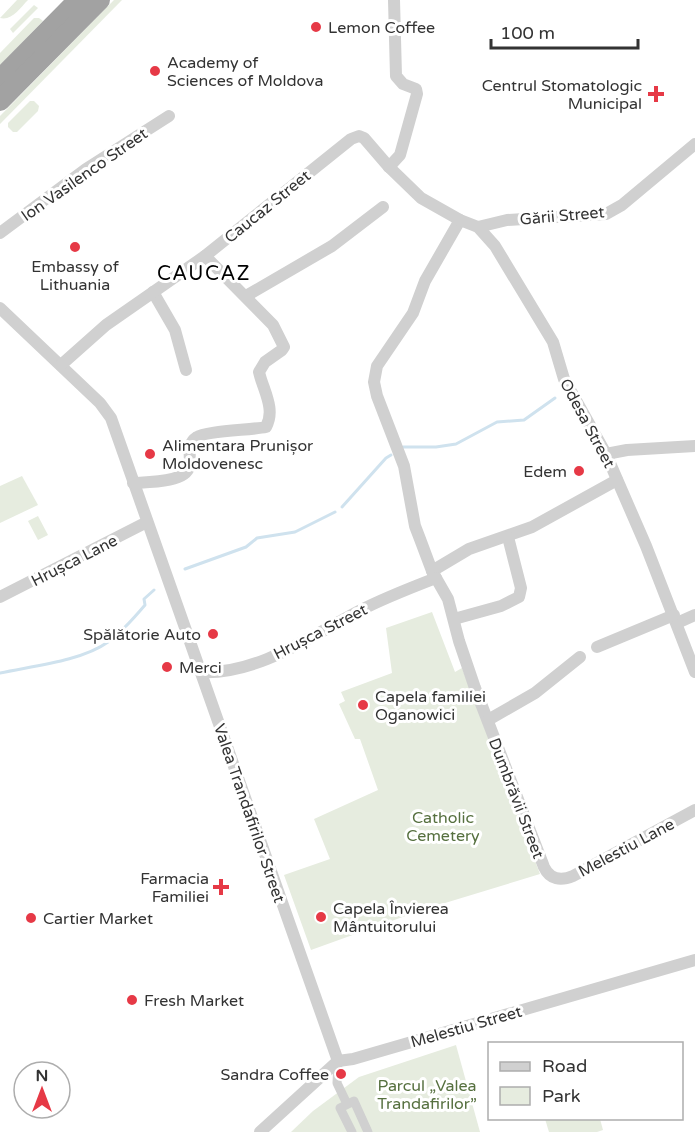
<svg xmlns="http://www.w3.org/2000/svg" width="695" height="1132" font-family="'Varela Round',sans-serif">
  <style>
    .green { fill: #e6ecdf }
    .lines { fill: none; stroke-linecap: round; stroke-linejoin: round }
    .stream { stroke: #cfe2ee; stroke-width: 3 }
    .pedestrian { stroke: #d0d0d0; stroke-width: 9 }
    .minor { stroke: #d0d0d0; stroke-width: 12 }
    .trunk { stroke: #a2a2a2; stroke-width: 20 }
    .poi-dot { fill: #e63946; stroke: #fff; stroke-width: 2 }
    .labels { text-anchor: middle; stroke-width: 6; stroke-linejoin: round; paint-order: stroke }
    .poi-label { font-size: 16px; fill: #333; stroke: #fff; text-anchor: start }
    .street-label { font-size: 16px; fill: #333; stroke: #fff }
    .park-label { font-size: 16px; fill: #56703f; stroke: #fff }
    .quarter-label { font-size: 20px; letter-spacing: 1.5px; fill: #000; stroke: #fff }
  </style>
  <rect width="100%" height="100%" fill="#fff"/>
  <g class="green">
    <path d="M17 0H28C20 8 12 21 0 18Z"/>
    <path d="M114 0H122L0 124V116Z"/>
    <path d="M34 5 38 8 13 33 10 29Z"/>
    <path d="M34 18H39L43 21 0 65V53Z"/>
    <path d="M30 101H34L39 106 38 111 17 132H13L8 127V123Z"/>
    <path d="M22 476 38 505 0 523V486Z"/>
    <path d="M38 516 48 535 38 540 28 521Z"/>
    <path d="M432 612 455 672 462 668 540 874 422 910 311 950 284 875 330 859 314 819 378 790 360 739H355L339 704 345 701 341 692 392 673 386 628Z"/>
    <path d="M456 1045 480 1132H291L313 1111 359 1077Z"/>
    <path d="M545 1119H600L603 1130 597 1132H549Z"/>
  </g>
  <g class="lines">
    <g class="stream">
      <path d="M403 447H436L456 444 497 422 524 420 555 398"/>
      <path d="M342 507 386 458 391 455"/>
      <path d="M185 569 246 547 257 538 295 532 335 512"/>
      <path d="M0 673C32 666 82 661 108 642 122 632 134 618 145 605L144 599 154 590"/>
    </g>
    <g class="pedestrian">
      <path d="M338 1061 337 1083 347 1104"/>
      <path d="M352 1132 340 1108 354 1101 368 1132"/>
    </g>
    <g class="minor">
      <path d="M389 167 400 155 417 94 416 89 403 84 396 76 394 0"/>
      <path d="M460 220 425 281 413 313 377 366 374 382 377 396 404 466 415 526 420 539 432 571 448 599 459 641 475 688 544 867C550 880 561 881 573 876L695 810"/>
      <path d="M478 227 507 220 606 214 622 205 695 144"/>
      <path d="M0 233 86 169 169 116"/>
      <path d="M153 292 175 330 186 370"/>
      <path d="M246 296 332 246 383 207"/>
      <path d="M0 308 100 403 111 418 338 1061"/>
      <path d="M61 365 106 325 205 256 351 139 359 136 364 138 389 167 421 198 460 220 478 227 495 246 553 342 564 379 606 454 646 546 695 672"/>
      <path d="M606 454 627 450 695 446"/>
      <path d="M133 483C146 482 185 483 189 467 192 456 185 445 197 437 205 431 252 430 266 427 276 409 263 390 259 372L265 362 282 350 284 347 273 325 205 256"/>
      <path d="M432 571 469 549 532 527 617 480"/>
      <path d="M0 597 147 522"/>
      <path d="M454 619 501 606 519 597 521 588 508 537"/>
      <path d="M677 623 695 615"/>
      <path d="M597 647 674 615"/>
      <path d="M201 672C257 675 311 636 359 611 384 598 410 588 436 578"/>
      <path d="M488 720 535 693 580 657"/>
      <path d="M260 1132 338 1061 353 1059 695 960"/>
    </g>
    <g class="trunk">
      <path d="M0 79 78 0"/>
      <path d="M0 101 100 0"/>
    </g>
  </g>
  <g class="poi-dot">
    <circle cx="316" cy="27" r="6"/>
    <circle cx="155" cy="71" r="6"/>
    <path d="M653 85h6v6h6v6h-6v6h-6v-6h-6v-6h6z"/>
    <circle cx="75" cy="247" r="6"/>
    <circle cx="150" cy="454" r="6"/>
    <circle cx="579" cy="471" r="6"/>
    <circle cx="213" cy="634" r="6"/>
    <circle cx="167" cy="667" r="6"/>
    <circle cx="363" cy="705" r="6"/>
    <path d="M218 878h6v6h6v6h-6v6h-6v-6h-6v-6h6z"/>
    <circle cx="321" cy="917" r="6"/>
    <circle cx="31" cy="918" r="6"/>
    <circle cx="132" cy="1000" r="6"/>
    <circle cx="341" cy="1074" r="6"/>
  </g>
  <g class="labels">
    <g class="poi-label">
      <text x="328" y="33">Lemon Coffee</text>
      <text x="167" y="68">Academy of<tspan x="167" dy="18">Sciences of Moldova</tspan></text>
      <text x="642" y="91" text-anchor="end">Centrul Stomatologic<tspan x="642" dy="18">Municipal</tspan></text>
      <text x="75" y="272" text-anchor="middle">Embassy of<tspan x="75" dy="18">Lithuania</tspan></text>
      <text x="162" y="451">Alimentara Prunișor<tspan x="162" dy="18">Moldovenesc</tspan></text>
      <text x="567" y="477" text-anchor="end">Edem</text>
      <text x="201" y="640" text-anchor="end">Spălătorie Auto</text>
      <text x="179" y="673">Merci</text>
      <text x="375" y="702">Capela familiei<tspan x="375" dy="18">Oganowici</tspan></text>
      <text x="209" y="884" text-anchor="end">Farmacia<tspan x="209" dy="18">Familiei</tspan></text>
      <text x="333" y="914">Capela Învierea<tspan x="333" dy="18">Mântuitorului</tspan></text>
      <text x="43" y="924">Cartier Market</text>
      <text x="144" y="1006">Fresh Market</text>
      <text x="329" y="1080" text-anchor="end">Sandra Coffee</text>
    </g>
    <g class="street-label">
      <text transform="translate(84 174) rotate(-35)" y="6">Ion Vasilenco Street</text>
      <text transform="translate(267 206) rotate(-39)" y="6">Caucaz Street</text>
      <text transform="translate(562 215) rotate(-5)" y="6">Gării Street</text>
      <text transform="translate(588 423) rotate(62)" y="6">Odesa Street</text>
      <text transform="translate(74 560) rotate(-27)" y="6">Hrușca Lane</text>
      <text transform="translate(320 631) rotate(-27)" y="6">Hrușca Street</text>
      <text transform="translate(517 798) rotate(69)" y="6">Dumbrăvii Street</text>
      <text transform="translate(250 813) rotate(71)" y="6">Valea Trandafirilor Street</text>
      <text transform="translate(626 847) rotate(-28)" y="6">Melestiu Lane</text>
      <text transform="translate(466 1026) rotate(-16)" y="6">Melestiu Street</text>
    </g>
    <g class="park-label">
      <text x="443" y="823">Catholic<tspan x="443" dy="18">Cemetery</tspan></text>
      <text x="427" y="1091">Parcul „Valea<tspan x="427" dy="18">Trandafirilor”</tspan></text>
    </g>
    <g class="quarter-label">
      <text x="204" y="280">CAUCAZ</text>
    </g>
  </g>
  <rect x="488" y="1042" width="195" height="78" fill="#ffffff" stroke="#adadad" stroke-width="1.5"/>
  <rect x="500" y="1062" width="30" height="9" fill="#d0d0d0" stroke="#adadad" stroke-width="1.5"/>
  <text x="542" y="1072" font-size="18" fill="#333333">Road</text>
  <rect x="500" y="1087" width="30" height="18" fill="#e6ecdf" stroke="#adadad" stroke-width="1.5"/>
  <text x="542" y="1102" font-size="18" fill="#333333">Park</text>
  <g transform="translate(42 1090)"><circle r="28" fill="#ffffff" stroke="#adadad" stroke-width="1.5"/>
  <path d="M0-4.5L10 22L0 15L-10 22Z" fill="#e63946"/>
  <text y="-9" font-size="16" font-weight="bold" text-anchor="middle" fill="#333333">N</text>
  </g>
  <path d="M491 39v9h147v-9" fill="none" stroke="#333333" stroke-width="3"/>
  <text x="500" y="39" font-size="18" fill="#333333" stroke="#ffffff" stroke-width="4.5" paint-order="stroke">100 m</text>
</svg>
